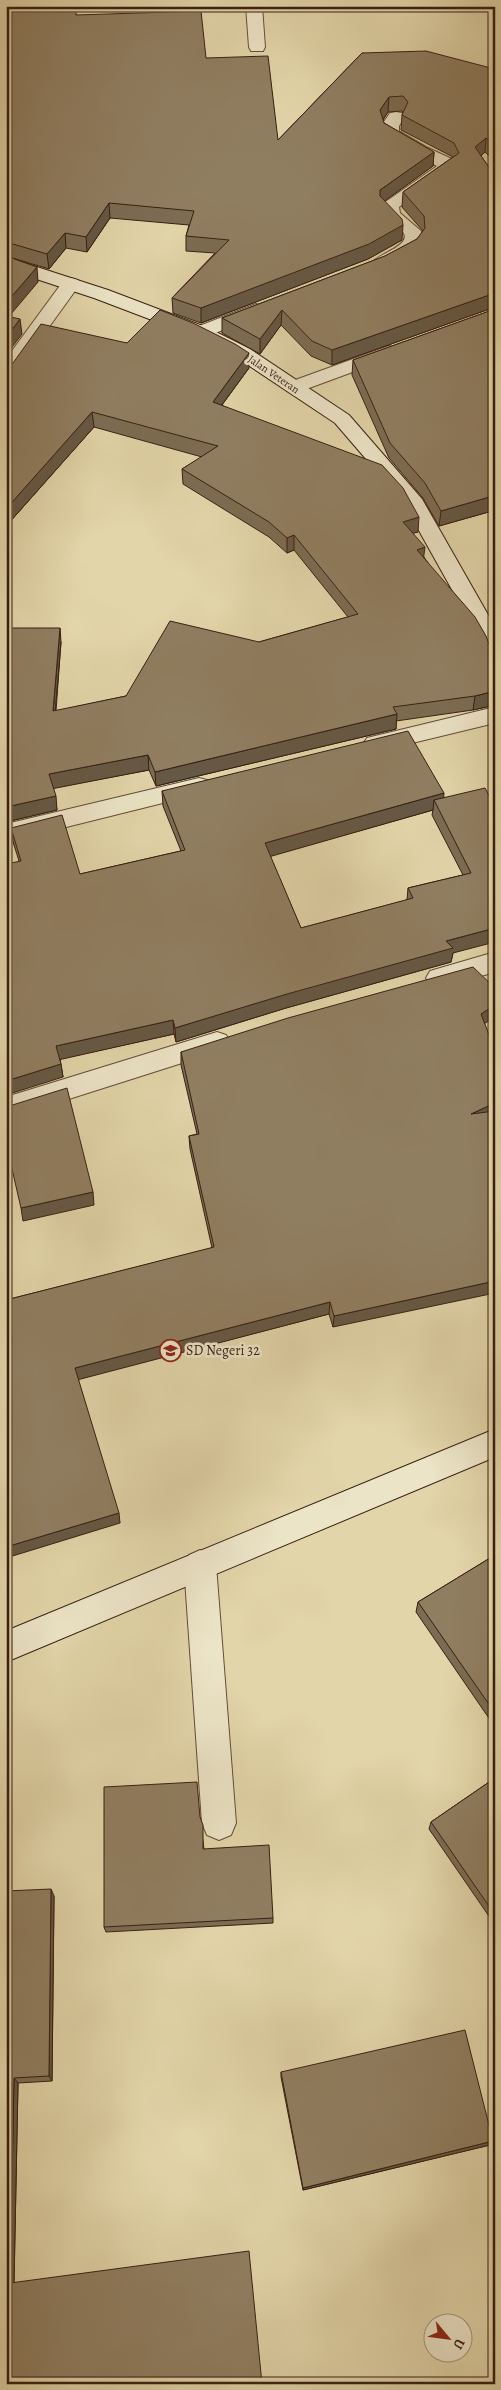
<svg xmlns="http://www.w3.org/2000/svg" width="501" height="2390" font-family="Alegreya,serif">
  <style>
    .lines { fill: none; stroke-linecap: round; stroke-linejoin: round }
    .lane-casing { stroke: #624c38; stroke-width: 2 }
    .street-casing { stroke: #624c38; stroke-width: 2 }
    .secondary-casing { stroke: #371f12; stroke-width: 2 }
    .lane { fill: #ece4c7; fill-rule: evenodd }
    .street { fill: #ece4c7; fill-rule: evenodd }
    .secondary { fill: #ece4c7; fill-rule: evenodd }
    .wall { fill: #7c6c53; stroke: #371f12; fill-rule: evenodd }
    .shaded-wall { fill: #655844; stroke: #371f12 }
    .building { fill: #907e61; stroke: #371f12 }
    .labels { text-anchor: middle; stroke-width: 5; stroke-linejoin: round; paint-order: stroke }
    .far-street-label { font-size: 11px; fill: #371f12; stroke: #ece4c7 }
    .poi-label { font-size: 14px; fill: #371f12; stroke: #ece4c7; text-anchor: start }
  </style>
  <rect width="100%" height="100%" fill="#e2d5a9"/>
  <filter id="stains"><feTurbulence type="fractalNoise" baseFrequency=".004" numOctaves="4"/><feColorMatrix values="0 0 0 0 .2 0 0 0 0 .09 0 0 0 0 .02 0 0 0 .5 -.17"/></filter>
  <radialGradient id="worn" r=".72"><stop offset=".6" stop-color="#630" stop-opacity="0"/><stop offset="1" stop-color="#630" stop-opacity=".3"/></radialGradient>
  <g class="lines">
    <defs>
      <path id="lane" d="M246 6H262L265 47 263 51H251L249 47Z"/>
      <g id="street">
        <path d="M396 112 402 113 405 117 399 126V131L428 148 452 159 456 167 399 207 400 213 421 231 422 241C413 255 392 270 375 266L373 262C378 254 413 245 403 232 396 223 386 220 380 210L381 205 437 166 416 156 385 137 381 126 390 113Z"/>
        <path d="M71 278 78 280 80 284 13 377 6 379V359L64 280Z"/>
        <path d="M256 304 263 306 266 310 263 314 208 336 201 338 194 336 191 332 194 328Z"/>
        <path d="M389 346 396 348 399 352 396 356 301 391 294 393 287 391 284 387 287 383Z"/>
        <path d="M495 707V723L375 752 367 750 363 744 367 738 375 736Z"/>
        <path d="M199 778 207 780 211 786 207 792 6 842V824Z"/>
        <path d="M495 952V972L439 988 430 985 426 978 430 971Z"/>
        <path d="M217 1032 226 1035 230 1042 226 1049 6 1119V1097Z"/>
        <path d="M200 1550 211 1555 216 1565 236 1823 231 1835 219 1840 207 1835 202 1823 184 1565 189 1555Z"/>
      </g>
      <g id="secondary">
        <path d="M6 257 108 290 208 328 250 349 349 415 422 499 495 627V654L487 652 484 647 403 502 335 423 236 357 194 336 94 298 6 269Z"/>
        <path d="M495 1429V1457L6 1662V1631Z"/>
      </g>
    </defs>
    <use href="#lane" class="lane-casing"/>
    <use href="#street" class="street-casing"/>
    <use href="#secondary" class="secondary-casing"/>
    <use href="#lane" class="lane"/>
    <use href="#street" class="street"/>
    <use href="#secondary" class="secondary"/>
  </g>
  <g class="wall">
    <path d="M6 6 77 15 206 58 278 140 362 53 495 71V162L485 152 481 156 495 176V307L332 365 311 356 281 325 260 354 222 333V318L385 256 417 239 423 231 402 207 403 192 453 157 401 130 402 115 403 112 402 111 388 112 383 120 384 123 434 152 433 166 384 201 402 240 368 259 201 323 173 313 172 298 215 253 186 251V236L189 225 110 218 87 252 66 248 49 269 6 256Z"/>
    <path d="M495 309V515L492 511 439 526 423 498 389 458 352 375 353 360Z"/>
    <path d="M127 343 249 368 222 405 418 532 413 533 424 557 495 660V705L473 710 396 721V729L156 786 149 770 53 788 57 810 6 822 61 642 56 711 126 696 259 642 348 617 294 550 287 553 269 537 183 484 182 469 202 457 94 427 8 524 6 528V365Z"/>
    <path d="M162 791 444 798 495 806 453 953 451 962 286 1008 176 1042 174 1034 60 1059 63 1077 19 861 13 842 11 828 80 874 181 851 163 806ZM433 810 432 815 463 875 408 888 407 900 301 928 270 856Z"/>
    <path d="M485 1024 333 1327 329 1314 78 1379 120 1523 6 1300 212 1248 190 1149 189 1136 197 1134 181 1065V1052Z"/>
    <path d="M495 1555V1727L416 1612 418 1602Z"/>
    <path d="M495 1778V1925L429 1829 431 1822Z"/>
    <path d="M200 1817 204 1849 273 1918V1923L106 1932 104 1927Z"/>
    <path d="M6 1891 54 1896 52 2081 18 2083 14 2282 6 2384Z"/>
    <path d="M281 2072 493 2141 490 2145 303 2190 281 2077Z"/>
  </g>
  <g class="shaded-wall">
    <path d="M389 97 388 112 379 125 380 110Z"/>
    <path d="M486 138 485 152 474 162 475 147Z"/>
    <path d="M434 152 433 166 379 205 380 190Z"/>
    <path d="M109 203 110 218 87 252 86 237Z"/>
    <path d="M403 225 402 240 368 259 201 323V308Z"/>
    <path d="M65 233 66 248 49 269 47 254Z"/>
    <path d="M37 267 38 282 6 320V303Z"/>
    <path d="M495 293V307L332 365V350Z"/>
    <path d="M282 310 281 325 260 354V339Z"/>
    <path d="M20 319 22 334 6 355V338Z"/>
    <path d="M249 353V368L213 417V402Z"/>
    <path d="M92 412 94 427 8 524 6 528V509Z"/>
    <path d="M493 496 492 511 439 526 441 511Z"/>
    <path d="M419 517 418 532 402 536 403 522Z"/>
    <path d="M294 535V550L287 553V538Z"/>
    <path d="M425 547 423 562 417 550Z"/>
    <path d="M60 628 61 642 54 726 53 711Z"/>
    <path d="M495 691V705L473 710 475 696Z"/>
    <path d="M397 714 396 729 156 786 155 772Z"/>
    <path d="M148 755 149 770 51 789 49 774Z"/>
    <path d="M444 793 443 808 434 800 433 810 265 858V843Z"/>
    <path d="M56 796 57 810 6 822V807Z"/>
    <path d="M495 928V942L453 953 451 962 286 1008 176 1042 175 1028 446 941Z"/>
    <path d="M495 1005V1017L479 1027 481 1014Z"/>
    <path d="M173 1020 174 1034 58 1060 56 1046Z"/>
    <path d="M61 1064 63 1077 6 1095V1081Z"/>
    <path d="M495 1103V1114H471Z"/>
    <path d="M93 1192 94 1205 23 1221 21 1208Z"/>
    <path d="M495 1281V1293L333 1327 334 1316Z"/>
    <path d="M330 1302 329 1314 77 1380 75 1368Z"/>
    <path d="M119 1513 120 1523 6 1558V1547Z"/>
    <path d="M6 1588 9 1599 6 1600Z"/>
    <path d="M51 1889 54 1896 52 2081 49 2076Z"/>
    <path d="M14 2078 18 2083 14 2285 10 2283Z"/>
    <path d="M493 2141 490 2145 303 2190V2188Z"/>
  </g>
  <g class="building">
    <path d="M6 6H76V15L201 11 206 58 268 56 278 140 362 53 426 51 487 67 495 71V145L486 138 475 147 495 176V293L332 350 312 341 282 310 260 339 222 318 385 256 417 239 425 228 424 216 403 192 459 153 454 143 402 115 408 102 403 96 389 97 380 110 384 123 434 152 380 190V196L402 219 403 225 369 244 201 308 172 298 229 240 186 236 194 211 109 203 86 237 65 233 47 254 6 242Z"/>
    <path d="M6 256 37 267 6 303Z"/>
    <path d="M495 309V498L493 496 441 511 425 483 390 443 353 360Z"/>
    <path d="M160 310 193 323 235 344 249 353 213 402 382 465 403 488 419 517 403 522 425 547 417 550 475 617 486 636 495 660V691L475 696 393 707 397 714 155 772 148 755 49 774 56 796 6 807V628H60L53 711 126 696 170 621 259 642 358 614 294 535 287 538 269 522 182 469 218 446 92 412 6 509V365L13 363 41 324 127 343Z"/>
    <path d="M6 316 20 319 6 338Z"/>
    <path d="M408 731 444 793 265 843 301 928 413 898 408 888 471 873 434 800 485 788 495 806V928L446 941 453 948 287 994 175 1028 173 1020 56 1046 61 1064 6 1081V864L21 861 11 828 62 815 80 874 185 850 162 791Z"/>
    <path d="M473 967 495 988V1005L481 1014 495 1050V1103L471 1114 495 1111V1281L334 1316 330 1302 75 1368 119 1513 6 1547V1300L214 1247 189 1136 199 1134 181 1052 288 1018Z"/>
    <path d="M67 1088 93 1192 21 1208 6 1143V1107Z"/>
    <path d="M495 1555V1713L418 1602Z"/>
    <path d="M495 1778V1915L431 1822Z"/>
    <path d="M197 1782 200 1817 203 1825V1849L269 1845 273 1918 104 1927V1787Z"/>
    <path d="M51 1889 49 2076 14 2078 10 2283 249 2251 262 2384H6V1891Z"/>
    <path d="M465 2030 493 2141 303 2188 281 2072Z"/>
  </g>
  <defs>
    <symbol id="school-ring" viewBox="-11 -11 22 22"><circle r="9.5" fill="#ece4c7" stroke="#8f2418" stroke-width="1.5"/><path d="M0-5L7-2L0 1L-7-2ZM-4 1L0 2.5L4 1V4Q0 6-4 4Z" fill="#8f2418"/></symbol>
  </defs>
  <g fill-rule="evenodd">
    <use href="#school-ring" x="158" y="1338" width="25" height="25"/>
  </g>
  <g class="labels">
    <g class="far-street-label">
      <text transform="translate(274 374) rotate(34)" y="4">Jalan Veteran</text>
    </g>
    <g class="poi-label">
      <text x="186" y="1355">SD Negeri 32</text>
    </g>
  </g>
  <rect width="501" height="2390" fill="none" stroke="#e2d5a9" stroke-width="25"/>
  <rect x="8" y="8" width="486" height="2375" fill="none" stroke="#371f12" stroke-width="2.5"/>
  <rect x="12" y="12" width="476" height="2365" fill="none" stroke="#371f12"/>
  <g transform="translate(448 2338) rotate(119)"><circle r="24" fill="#ece4c7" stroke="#a4957f"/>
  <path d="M0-4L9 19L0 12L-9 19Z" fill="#8f2418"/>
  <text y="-8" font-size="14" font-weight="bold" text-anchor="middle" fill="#371f12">U</text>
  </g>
  <rect width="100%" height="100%" filter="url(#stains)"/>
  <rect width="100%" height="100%" fill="url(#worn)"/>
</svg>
